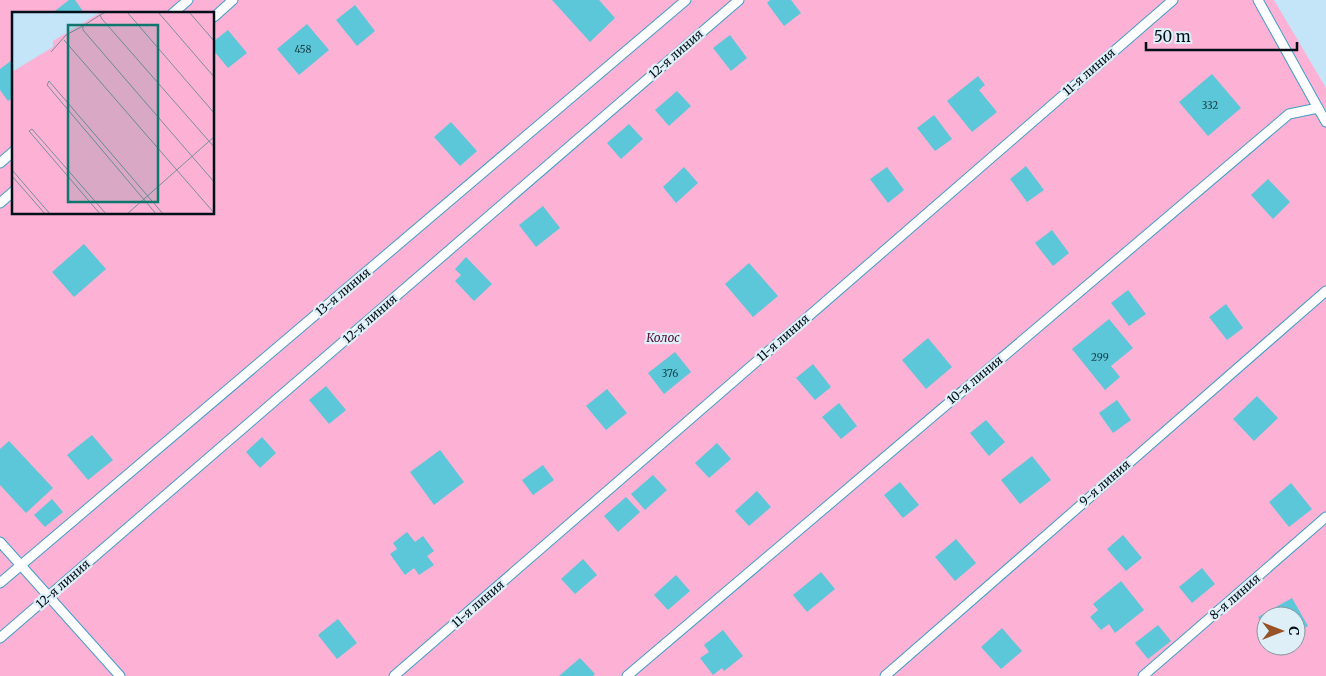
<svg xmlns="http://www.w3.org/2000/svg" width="1326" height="676" font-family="Merriweather,serif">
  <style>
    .green { fill: #fdb1d4; fill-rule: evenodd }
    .building { fill: #5cc7d9 }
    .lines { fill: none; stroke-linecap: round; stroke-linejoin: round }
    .lane-casing { stroke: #3e9ec7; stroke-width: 11 }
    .lane { stroke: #fff; stroke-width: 9 }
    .labels { text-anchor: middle; stroke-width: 4.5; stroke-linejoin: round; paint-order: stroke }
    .number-label { font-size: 10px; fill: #173e49 }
    .street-label { font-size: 12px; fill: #001019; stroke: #dfeff8 }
    .park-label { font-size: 12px; font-style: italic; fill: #520f35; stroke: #dfeff8 }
    .inset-road { fill: none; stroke: #75909e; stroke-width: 1 }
    .view { fill: #0f766e; fill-opacity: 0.15; stroke: #0f766e; stroke-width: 2.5 }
    .inset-edge { fill: none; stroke: #001019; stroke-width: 2.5 }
  </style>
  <rect width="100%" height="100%" fill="#c3e5f7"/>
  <path class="green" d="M0 0H1274L1326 88V676H0ZM14 14H214V214H14ZM1266 616H1296V646H1266Z"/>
  <g class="building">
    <path d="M69 0H75L85 14H51Z"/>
    <path d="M552 0H599L615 18 590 42Z"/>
    <path d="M770 0H791L801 13 784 26 767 3Z"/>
    <path d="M355 5 375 31 357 46 336 20Z"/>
    <path d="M307 24 329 50 299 75 277 49Z"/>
    <path d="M228 30 247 53 228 68 214 51V41Z"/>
    <path d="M730 35 747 58 731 71 713 48Z"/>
    <path d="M12 60 14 63V97L8 101 0 90V69Z"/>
    <path d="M1212 74 1241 108 1208 136 1179 102Z"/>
    <path d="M978 76 985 85 979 90 997 112 972 132 947 101Z"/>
    <path d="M677 91 691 106 669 126 655 110Z"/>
    <path d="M934 115 952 139 935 151 917 128Z"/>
    <path d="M451 122 477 151 460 166 434 137Z"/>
    <path d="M629 124 643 139 621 159 607 143Z"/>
    <path d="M1026 166 1044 190 1027 202 1010 179Z"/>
    <path d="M684 167 698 183 676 203 663 187Z"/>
    <path d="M887 167 904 190 888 203 870 179Z"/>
    <path d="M1268 179 1290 202 1273 219 1251 195Z"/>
    <path d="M543 206 560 228 536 247 519 225Z"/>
    <path d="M1052 230 1069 253 1053 266 1035 243Z"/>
    <path d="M84 244 106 269 74 297 52 272Z"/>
    <path d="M466 257 492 284 474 301 455 281 461 275 455 269Z"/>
    <path d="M749 263 778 296 753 317 725 284Z"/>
    <path d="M1128 290 1146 314 1129 326 1111 303Z"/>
    <path d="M1226 304 1243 328 1227 340 1209 317Z"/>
    <path d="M1109 319 1133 348 1111 366 1120 377 1105 390 1072 349Z"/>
    <path d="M928 338 952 367 926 389 902 360Z"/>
    <path d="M675 352 691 372 664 394 648 373Z"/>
    <path d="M813 364 831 387 815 400 796 378Z"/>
    <path d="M326 386 346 410 329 424 309 400Z"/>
    <path d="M607 389 627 413 606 430 586 406Z"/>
    <path d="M1257 396 1278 418 1254 441 1233 419Z"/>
    <path d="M1117 400 1131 420 1113 433 1099 413Z"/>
    <path d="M839 403 857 426 841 439 822 417Z"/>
    <path d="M986 420 1005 442 989 456 970 433Z"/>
    <path d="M92 435 113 460 88 480 67 455Z"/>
    <path d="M262 437 276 453 260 468 246 452Z"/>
    <path d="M9 441 53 488 26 513 0 485V449Z"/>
    <path d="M717 443 731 459 709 478 695 463Z"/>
    <path d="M440 450 464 482 434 505 410 472Z"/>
    <path d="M1032 456 1051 480 1020 504 1001 480Z"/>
    <path d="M543 465 554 480 533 495 522 480Z"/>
    <path d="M653 475 667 490 645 510 631 494Z"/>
    <path d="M900 482 919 505 903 518 884 495Z"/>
    <path d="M1291 483 1312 509 1289 527 1269 502Z"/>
    <path d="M757 491 771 507 749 526 735 511Z"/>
    <path d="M626 497 640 512 618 532 604 516Z"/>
    <path d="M52 499 63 512 45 527 34 515Z"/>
    <path d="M407 532 415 542 423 536 434 551 427 556 434 565 419 575 414 568 405 575 390 554 397 549 393 543Z"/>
    <path d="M1123 535 1142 558 1126 571 1107 549Z"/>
    <path d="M956 539 976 563 955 581 935 557Z"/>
    <path d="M583 559 597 575 575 594 561 579Z"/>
    <path d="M1202 568 1215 584 1192 603 1179 587Z"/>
    <path d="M821 572 835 589 807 612 793 595Z"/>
    <path d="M676 575 690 591 668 610 654 595Z"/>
    <path d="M1121 581 1144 610 1115 633 1109 624 1101 630 1090 617 1098 610 1093 604Z"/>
    <path d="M1292 598 1308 626 1296 633V616H1266V630L1258 617Z"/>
    <path d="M338 619 357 643 337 659 318 635Z"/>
    <path d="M1158 625 1171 641 1148 659 1135 643Z"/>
    <path d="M1002 628 1022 651 1001 669 981 647Z"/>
    <path d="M723 630 743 656 724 671 722 668 713 675 700 658 709 652 704 645Z"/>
    <path d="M580 658 595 674 593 676H559Z"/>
  </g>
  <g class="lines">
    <defs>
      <g id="lane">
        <path d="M1258 0 1318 108"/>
        <path d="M172 14 188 0"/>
        <path d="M214 17 233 0"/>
        <path d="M0 163 14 151"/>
        <path d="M0 203 14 191"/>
        <path d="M0 542 120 676"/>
        <path d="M0 583 686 0"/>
        <path d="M0 638 739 0"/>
        <path d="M394 676 1173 0"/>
        <path d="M627 676 1289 114 1318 108 1326 122"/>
        <path d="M885 676 1326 291"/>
        <path d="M1143 676 1326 517"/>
      </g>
    </defs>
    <use href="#lane" class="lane-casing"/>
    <use href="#lane" class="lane"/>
  </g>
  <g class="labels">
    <g class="number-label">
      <text x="303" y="53">458</text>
      <text x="1210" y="109">332</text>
      <text x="1100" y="361">299</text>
      <text x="670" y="377">376</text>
    </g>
    <g class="street-label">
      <text transform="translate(676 54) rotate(-41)" y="4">12-я линия</text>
      <text transform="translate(1089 72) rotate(-41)" y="4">11-я линия</text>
      <text transform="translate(343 292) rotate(-40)" y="4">13-я линия</text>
      <text transform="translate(370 319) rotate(-41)" y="4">12-я линия</text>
      <text transform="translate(783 338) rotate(-41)" y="4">11-я линия</text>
      <text transform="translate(975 380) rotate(-40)" y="4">10-я линия</text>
      <text transform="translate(1105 483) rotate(-41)" y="4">9-я линия</text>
      <text transform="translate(63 584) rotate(-41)" y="4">12-я линия</text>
      <text transform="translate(1235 597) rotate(-41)" y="4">8-я линия</text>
      <text transform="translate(478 604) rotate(-41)" y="4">11-я линия</text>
    </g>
    <g class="park-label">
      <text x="663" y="342">Колос</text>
    </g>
  </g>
  <g transform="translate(12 12)">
    <rect width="202" height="202" fill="#c3e5f7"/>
    <path d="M89 0H202V202L0 203V60L41 35V29Z" fill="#fdb1d4"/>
    <path class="inset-road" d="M94 0 88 3 90 7 203 136M115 0 203 102M146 0 203 66M177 0 203 30M88 3 71 14V18L203 171M52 28 203 202M39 40 54 23 71 14M17 119 20 117 95 203M17 119 89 203M0 158 39 203M0 164 34 203M114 203 203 124M145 203 35 73 37 69 152 203"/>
    <path class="view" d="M56 13H146V190H56Z"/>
    <rect width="202" height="202" class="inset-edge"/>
  </g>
  <g transform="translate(1281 631) rotate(90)"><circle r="24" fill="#dfeff8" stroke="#86969f"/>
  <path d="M0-4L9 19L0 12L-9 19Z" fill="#975226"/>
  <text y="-8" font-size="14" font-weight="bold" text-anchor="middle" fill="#001019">С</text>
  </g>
  <path d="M1146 42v8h151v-8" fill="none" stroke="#001019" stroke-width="2.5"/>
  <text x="1154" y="42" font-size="15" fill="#001019" stroke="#dfeff8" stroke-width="4" paint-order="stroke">50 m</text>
</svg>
